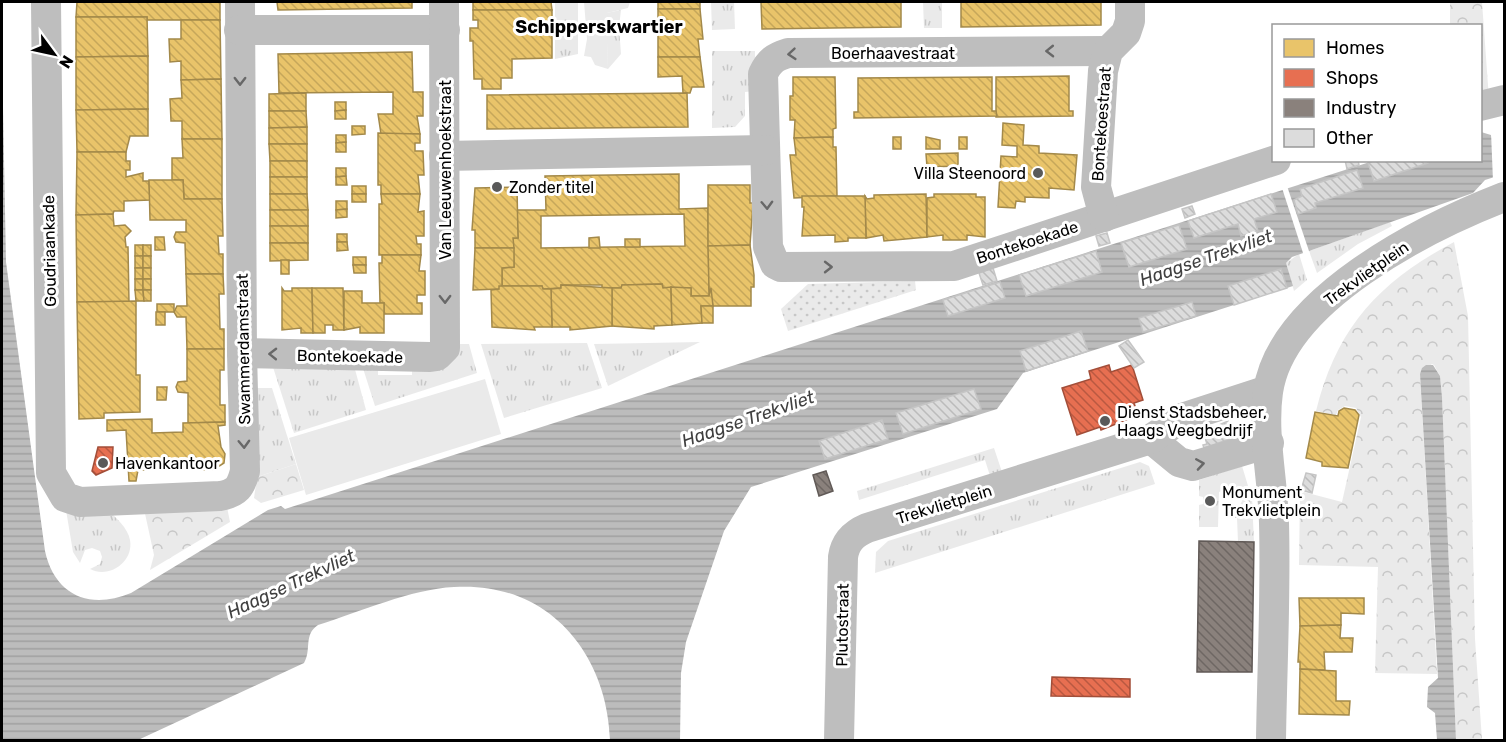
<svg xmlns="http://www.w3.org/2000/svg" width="1506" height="742" font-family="Rubik,sans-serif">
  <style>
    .grass { fill: url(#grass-tufts) }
    .forest { fill: url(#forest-crowns) }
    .park { fill: #eaeaea }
    .garden { fill: url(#garden-dots) }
    .water { fill: url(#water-rules) }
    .pier { fill: #fff }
    .homes { fill: url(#homes-back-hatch); stroke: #a3894a; stroke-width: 1.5; fill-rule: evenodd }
    .shops { fill: url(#shops-back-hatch); stroke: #a24e39; stroke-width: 1.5 }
    .industry { fill: url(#industry-back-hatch); stroke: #615a57; stroke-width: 1.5 }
    .building { fill: url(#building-back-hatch); stroke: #c5c5c5; stroke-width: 1.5 }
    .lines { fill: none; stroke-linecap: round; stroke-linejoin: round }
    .minor { stroke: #bebebe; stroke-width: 30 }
    .oneway { stroke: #686868 }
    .poi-dot { fill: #595959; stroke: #fff; stroke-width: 2 }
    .labels { text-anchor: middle; stroke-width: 6; stroke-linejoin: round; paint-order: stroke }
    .street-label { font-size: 16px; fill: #000; stroke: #fff }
    .poi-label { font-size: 16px; fill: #000; stroke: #fff; text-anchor: start }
    .neighbourhood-label { font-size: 18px; font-weight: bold; fill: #000; stroke: #fff }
    .water-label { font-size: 18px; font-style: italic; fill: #404040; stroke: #fff }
  </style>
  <defs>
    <pattern id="grass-tufts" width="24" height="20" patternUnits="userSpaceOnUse" patternTransform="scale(1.5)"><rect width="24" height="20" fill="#eaeaea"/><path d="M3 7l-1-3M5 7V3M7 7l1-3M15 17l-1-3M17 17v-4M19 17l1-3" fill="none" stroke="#c7c7c7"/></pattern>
    <pattern id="forest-crowns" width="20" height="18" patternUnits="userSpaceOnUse" patternTransform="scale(1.5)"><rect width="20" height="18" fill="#eaeaea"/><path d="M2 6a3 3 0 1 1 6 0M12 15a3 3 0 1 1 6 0" fill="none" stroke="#c7c7c7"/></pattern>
    <pattern id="garden-dots" width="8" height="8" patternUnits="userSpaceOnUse" patternTransform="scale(1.5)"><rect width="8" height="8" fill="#eaeaea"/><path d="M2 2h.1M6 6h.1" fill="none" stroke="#c7c7c7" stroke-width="1.8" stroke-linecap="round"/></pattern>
    <pattern id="water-rules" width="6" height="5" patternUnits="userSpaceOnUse" patternTransform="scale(1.5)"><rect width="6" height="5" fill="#bcbcbc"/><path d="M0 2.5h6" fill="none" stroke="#a0a0a0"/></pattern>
    <pattern id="homes-back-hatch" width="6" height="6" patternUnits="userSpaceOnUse" patternTransform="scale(1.5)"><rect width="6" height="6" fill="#e9c46a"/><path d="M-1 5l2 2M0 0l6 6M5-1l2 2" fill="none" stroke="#c6a75a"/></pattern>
    <pattern id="shops-back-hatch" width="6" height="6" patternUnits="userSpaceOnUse" patternTransform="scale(1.5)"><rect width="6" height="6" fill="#e76f51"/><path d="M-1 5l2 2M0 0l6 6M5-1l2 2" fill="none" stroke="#b95941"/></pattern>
    <pattern id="industry-back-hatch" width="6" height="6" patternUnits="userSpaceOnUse" patternTransform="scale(1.5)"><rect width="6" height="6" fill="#8a817c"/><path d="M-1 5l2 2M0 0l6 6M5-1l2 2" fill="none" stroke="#6e6763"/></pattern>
    <pattern id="building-back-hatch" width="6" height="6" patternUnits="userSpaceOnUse" patternTransform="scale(1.5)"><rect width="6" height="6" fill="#dcdcdc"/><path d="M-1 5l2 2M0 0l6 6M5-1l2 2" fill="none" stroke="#bbb"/></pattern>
  </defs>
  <rect width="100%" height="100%" fill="#fff"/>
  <g class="grass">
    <path d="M555 2H578V54L555 59Z"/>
    <path d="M711 2H734L735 29 712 30Z"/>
    <path d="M923 2H942V28H924Z"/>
    <path d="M621 10 619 27 621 54 608 69 606 13Z"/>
    <path d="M712 51H755V91L745 92V116L735 127 712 128Z"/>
    <path d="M1390 222 1392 226 1358 244 1317 273 1309 251Z"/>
    <path d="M1299 254 1307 280 1294 291 1286 263Z"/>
    <path d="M700 342 608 386 594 344Z"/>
    <path d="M587 343 602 388 504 418 481 344Z"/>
    <path d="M458 344H469L477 373 375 406 361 362H378V375H412V361Z"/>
    <path d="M353 362 366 410 294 433 272 364Z"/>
    <path d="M256 388H272L296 464 257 477Z"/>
    <path d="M994 448 1003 475 991 479 985 460 859 500 857 491Z"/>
    <path d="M1140 462 1149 466 1155 484 875 573 876 552 888 541Z"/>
    <path d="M1242 466 1252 499 1254 542H1238L1237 518 1230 517V508L1238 509 1242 501 1237 495H1232L1224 490 1219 492 1218 527H1199V505L1203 504V497L1199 496V480Z"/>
    <path d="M66 510H108C116 518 128 528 130 540 134 562 109 579 90 569L100 564 102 557 100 551 92 548 85 550 80 563 73 552Z"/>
  </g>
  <g class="forest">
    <path d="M1450 2H1482L1489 99 1481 97 1480 26H1450Z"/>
    <path d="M1454 242 1468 316 1475 639 1482 740H1456L1442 397 1440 376 1434 365 1432 364 1420 374 1437 674 1375 673 1378 567 1299 565 1300 491 1342 502 1361 417 1356 408 1345 406 1338 410 1336 415 1316 411C1337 327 1379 282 1454 242Z"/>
    <path d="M296 464 304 490 261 503 254 498 257 477Z"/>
    <path d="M227 507 230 522 150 570 154 555 144 509Z"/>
  </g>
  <g class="park">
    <path d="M584 2H630L628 8 607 13 608 69 595 65 591 57 584 56 587 39Z"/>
    <path d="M485 379 501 434 306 495 289 438Z"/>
  </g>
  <path class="garden" d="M915 281 916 290 788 331 781 309 808 284Z"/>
  <g class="water">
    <path d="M2 56 6 262 45 551C55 596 90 610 131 593L268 510 281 506 285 509 1373 161 1480 160 1481 132 1491 135 1504 174 1485 180 1473 193 1292 257 1286 263 1293 286 1023 373 997 409 751 487 724 531 686 642 681 673 680 740H610C607 652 547 581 454 587 411 589 360 612 318 625 303 635 312 650 304 663L138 740H2Z"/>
    <path d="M1426 365H1433L1440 376 1442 397 1456 740H1437L1435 713 1427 707 1428 687 1438 678 1420 374 1422 368Z"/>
  </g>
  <g class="pier">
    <path d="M1504 128V177L1493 181 1491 132Z"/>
    <path d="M1287 186 1310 254 1304 256 1282 188Z"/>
  </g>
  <g class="homes">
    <path d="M77 2H220V20H147V17H76Z"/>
    <path d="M277 2H412V8L278 10Z"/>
    <path d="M473 2H551L552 10H473Z"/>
    <rect x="658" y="2" width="42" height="7"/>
    <path d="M761 2H901V27L762 29Z"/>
    <path d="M961 2H1101V25L961 27Z"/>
    <path d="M658 9H700L703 39H698L700 57H658Z"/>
    <path d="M473 10H552V58L512 59V78H501V89H482V79H474L473 41H470V28H478V20H473Z"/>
    <path d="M76 17H147L148 56 76 57Z"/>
    <path d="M181 20H220L221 79 181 80V61L170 62 169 39H181Z"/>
    <path d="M412 52 413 92H423V116H417L420 134H381L378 114H393V92L279 93 278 54Z"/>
    <path d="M148 56V109L76 110V57Z"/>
    <path d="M658 57H700L704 87H692L690 93H683L682 76 658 77Z"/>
    <path d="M1069 76V111H1073V116L996 117V77Z"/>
    <path d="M793 77H835L836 128 833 129V137L794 138 795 120H790V96H793Z"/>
    <path d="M992 77V111H996L997 116 854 118V112H858V78Z"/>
    <path d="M221 79 222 139H182V121H171L170 99 182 98 181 80Z"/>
    <path d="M306 93V111H269V94Z"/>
    <path d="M687 93 688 127 487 129V95Z"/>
    <path d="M335 102H346V110L335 111Z"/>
    <path d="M148 109V136H130L126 152H77L76 110Z"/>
    <path d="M346 110V119H335V111Z"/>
    <path d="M269 111H306L307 127 269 128Z"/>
    <path d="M1003 123 1024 125 1023 145 1039 146V153L1077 155 1074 190 1049 188V198L1025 197V202L1016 201 1015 208 998 207 1001 156 1017 157V146L1002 145Z"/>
    <path d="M352 126H365V134L352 135Z"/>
    <path d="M307 127V144H269V128Z"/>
    <path d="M378 133 420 134V143H415V151H423L424 175H418L420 194H381V185H378Z"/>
    <path d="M336 135H346V142L336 143Z"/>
    <path d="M833 137V147H836L837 196 794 198 790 155H796L794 138Z"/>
    <rect x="893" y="137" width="8" height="12"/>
    <path d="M926 137 940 140V149H926Z"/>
    <rect x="959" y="137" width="8" height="12"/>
    <path d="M182 139H222V199H184L183 180H172V158H183Z"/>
    <path d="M346 142V152H336V143Z"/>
    <path d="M269 144H307V161H270Z"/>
    <path d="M77 152H126V161H130V170H126V177L143 173V181H149L150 200 124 201V211H114L113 214 76 215Z"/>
    <path d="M958 153V166L927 167 926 154Z"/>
    <rect x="270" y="161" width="37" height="16"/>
    <path d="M336 168H346V176L336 177Z"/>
    <path d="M679 174V209L708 208 709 296H691V288H663L662 284 622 285 621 288H602V285H561V288L543 289 542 286H502V268L514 267 513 238H518L517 210H546L545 176ZM684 214 685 246 541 248V216Z"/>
    <path d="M346 176 347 185H336V177Z"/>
    <rect x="270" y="177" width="37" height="17"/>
    <path d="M149 180H183L184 199H222L223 236H218L219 254H223V274H186L185 243 176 242 174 237 176 232H186V220H150Z"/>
    <path d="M708 185H750V203H753L750 245 708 246Z"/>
    <rect x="352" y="186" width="14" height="8"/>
    <path d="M517 187 518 238H513L514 248H475V230H472L475 188Z"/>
    <path d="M270 194H307L308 210H270Z"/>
    <rect x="352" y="194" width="14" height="8"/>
    <path d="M381 194H420L418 212 424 211V236H416L417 244H421V255H379V204H382Z"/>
    <path d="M926 194 927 237 884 241 883 235 866 238 865 196 867 199 874 198V195Z"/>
    <path d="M934 194H976V197H985V237L967 235V240H943V235L927 237V198L934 197Z"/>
    <path d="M802 196H865L866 238H848V241L835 242V235L802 236 804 207H802Z"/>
    <path d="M336 201H347V209L336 210Z"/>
    <path d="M347 209V217L336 218V210Z"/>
    <rect x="270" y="210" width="38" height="16"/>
    <path d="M113 214 114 226 125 225 131 231 125 237 126 247H128L129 302H77L76 215Z"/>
    <rect x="270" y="226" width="38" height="17"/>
    <rect x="337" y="234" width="10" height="8"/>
    <path d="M155 237H164L165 250H155Z"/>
    <path d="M599 237 600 248H589V238Z"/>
    <rect x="625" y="239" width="15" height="8"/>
    <path d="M337 242H347L348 250 337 251Z"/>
    <path d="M270 243H308V260L270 261Z"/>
    <rect x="135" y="245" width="8" height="11"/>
    <rect x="143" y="245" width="8" height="11"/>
    <path d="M750 245 754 275V287H751V306H713L709 288 708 246Z"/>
    <path d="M475 248H514V267L502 268V286L499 289 473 290Z"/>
    <path d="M382 255H421L419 271H425V295H417V303H422V314H384V303H380L379 263H382Z"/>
    <rect x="135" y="256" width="8" height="12"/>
    <rect x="143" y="256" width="8" height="12"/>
    <rect x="353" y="257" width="13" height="8"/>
    <rect x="281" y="260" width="8" height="14"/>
    <path d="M353 265H366V273H354Z"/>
    <rect x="135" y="268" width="8" height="11"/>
    <rect x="143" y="268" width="8" height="11"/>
    <path d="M186 274H223L224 294H219L220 329H224V349H187L186 317H177L174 312 177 306H187Z"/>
    <rect x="135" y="279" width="8" height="11"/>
    <rect x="143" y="279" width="8" height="11"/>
    <path d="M662 284 663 288 671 287 672 325 654 326V329L612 326V288H621L622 285Z"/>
    <path d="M561 285 612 288V326L570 330V327H552L551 289 561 288Z"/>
    <path d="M499 286H542L543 289H551L552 327H534L535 330 492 327 491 290 499 289Z"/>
    <path d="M671 287 691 288V296H709L711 288 713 306H701L702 323 672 325Z"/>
    <path d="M282 288 284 291H292V288H312L313 333H301V328L282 330Z"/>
    <path d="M312 288H343L344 330H333V325H325V333H313Z"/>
    <path d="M135 290H143L144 301H136Z"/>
    <path d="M143 290H151V301H144Z"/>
    <path d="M344 291H362V303H384V333H360V327L344 330Z"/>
    <path d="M136 301V375H140V412L104 413V418L79 419 77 302Z"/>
    <rect x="157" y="304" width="17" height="8"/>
    <path d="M701 306H713V323H702Z"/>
    <rect x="156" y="312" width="9" height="13"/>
    <path d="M187 349H224V370H220V405H225V422L188 423V393L178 392 176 387 178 382 187 381Z"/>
    <path d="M157 387H167L166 400H157Z"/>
    <path d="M1344 408 1355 410 1359 415 1348 468 1322 466V462L1306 458 1315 412 1338 416 1339 411Z"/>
    <path d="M152 419V433L183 432V423L225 422V425L218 426 221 447 225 454 224 463 213 470H138L136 481H129L126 430 107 431V420Z"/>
    <path d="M1299 598H1364V614L1341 613V625L1300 626Z"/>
    <path d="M1341 625 1340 638H1353L1352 652H1324L1325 670 1300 669V662H1298L1300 626Z"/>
    <path d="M1300 669 1336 671V701H1350L1349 715 1299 714Z"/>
  </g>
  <g class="shops">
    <path d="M1109 365 1111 372 1132 365 1143 400 1134 403 1138 415 1101 430 1100 427 1077 435 1062 388 1091 379 1089 371Z"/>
    <path d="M98 447H113L112 468 96 475 92 471Z"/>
    <path d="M1052 677 1130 679V697L1051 696Z"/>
  </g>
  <g class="industry">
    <path d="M826 471 833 491 819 496 813 475Z"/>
    <path d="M1199 541 1254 542 1252 672H1197Z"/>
  </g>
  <g class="building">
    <path d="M1345 160H1358L1359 165 1347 169Z"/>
    <path d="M1376 160H1427L1428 163 1374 181 1368 163Z"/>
    <path d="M1357 170 1363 188 1315 203 1316 208 1298 214 1294 200 1302 196 1300 189Z"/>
    <path d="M1271 194 1277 212 1254 219 1258 231 1241 236 1238 224 1194 238 1188 221Z"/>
    <path d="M1192 206 1195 214 1185 218 1182 209Z"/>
    <path d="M1179 225 1187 249 1129 267 1121 243Z"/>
    <path d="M1107 233 1110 243 1099 246 1096 236Z"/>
    <path d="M1096 251 1102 272 1026 296 1019 275Z"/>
    <path d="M993 268 997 281 983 285 979 273Z"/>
    <path d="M1281 269 1287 288 1234 305 1228 286Z"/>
    <path d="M1000 282 1005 298 948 316 943 300Z"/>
    <path d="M1192 302 1196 316 1143 332 1139 318Z"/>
    <path d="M1081 331 1088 351 1026 371 1020 351Z"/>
    <path d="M1128 340 1144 362 1134 368 1119 346Z"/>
    <path d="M974 389 981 409 903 434 896 413Z"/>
    <path d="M882 420 888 439 825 459 819 441Z"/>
    <path d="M1228 421 1233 438 1204 448 1203 445 1207 444 1203 432Z"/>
    <path d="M1306 473 1316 475 1312 493 1301 490Z"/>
  </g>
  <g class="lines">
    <g class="minor">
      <path d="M46 2 51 473 65 497 80 502 220 496C237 493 241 487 245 471L242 353 240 2"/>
      <path d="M239 30H445"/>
      <path d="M1108 51 788 53C775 57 769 61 763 74L768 247 775 264 781 267 954 266 1276 160"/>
      <path d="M1480 106 1504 100"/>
      <path d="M444 156 765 150"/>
      <path d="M1104 217 1096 187 1103 71 1108 51 1126 33 1130 21V2"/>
      <path d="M242 353 430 357 437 356 445 348 444 2"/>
      <path d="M1151 439 1179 462 1193 466 1269 443"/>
      <path d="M839 740 843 557C845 542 853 534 867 528L1151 439 1182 418 1268 390"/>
      <path d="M1271 740C1272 668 1276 595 1274 523 1273 480 1262 434 1268 392 1281 299 1427 227 1504 197"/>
    </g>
  </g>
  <defs><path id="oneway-chevron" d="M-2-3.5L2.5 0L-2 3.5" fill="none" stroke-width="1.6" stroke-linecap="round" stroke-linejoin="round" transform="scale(1.5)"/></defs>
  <g class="oneway">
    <use href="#oneway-chevron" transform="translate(1050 51) rotate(179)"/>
    <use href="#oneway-chevron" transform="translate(792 54) rotate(175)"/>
    <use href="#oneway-chevron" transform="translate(240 81) rotate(90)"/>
    <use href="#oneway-chevron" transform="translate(767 205) rotate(88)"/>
    <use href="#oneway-chevron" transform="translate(828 267)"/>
    <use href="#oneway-chevron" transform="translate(445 299) rotate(89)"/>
    <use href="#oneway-chevron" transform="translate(273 354) rotate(-179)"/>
    <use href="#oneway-chevron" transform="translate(244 444) rotate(88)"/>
    <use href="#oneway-chevron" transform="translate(1200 464) rotate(-9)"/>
  </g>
  <g class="poi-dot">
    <circle cx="1038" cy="173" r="6"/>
    <circle cx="497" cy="187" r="6"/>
    <circle cx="1105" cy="421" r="6"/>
    <circle cx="103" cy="463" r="6"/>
    <circle cx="1210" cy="501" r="6"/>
  </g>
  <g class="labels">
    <g class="street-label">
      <text x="893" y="59">Boerhaavestraat</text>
      <text transform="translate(1101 124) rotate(-86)" y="6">Bontekoestraat</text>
      <text transform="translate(445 170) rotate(-90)" y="6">Van Leeuwenhoekstraat</text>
      <text transform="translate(1027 242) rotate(-18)" y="6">Bontekoekade</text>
      <text transform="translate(49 251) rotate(-91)" y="6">Goudriaankade</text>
      <text transform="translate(1366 273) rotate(-35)" y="6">Trekvlietplein</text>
      <text transform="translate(243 349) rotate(-91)" y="6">Swammerdamstraat</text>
      <text transform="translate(350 356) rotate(1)" y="6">Bontekoekade</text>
      <text transform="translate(944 504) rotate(-17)" y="6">Trekvlietplein</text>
      <text transform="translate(842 625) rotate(-89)" y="6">Plutostraat</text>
    </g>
    <g class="poi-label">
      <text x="1026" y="179" text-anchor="end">Villa Steenoord</text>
      <text x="509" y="193">Zonder titel</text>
      <text x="1117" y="418">Dienst Stadsbeheer,<tspan x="1117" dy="18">Haags Veegbedrijf</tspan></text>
      <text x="115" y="469">Havenkantoor</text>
      <text x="1222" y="498">Monument<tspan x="1222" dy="18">Trekvlietplein</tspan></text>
    </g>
    <g class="neighbourhood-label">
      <text x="599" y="33">Schipperskwartier</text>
    </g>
    <g class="water-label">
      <text transform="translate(1206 258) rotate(-19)" y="6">Haagse Trekvliet</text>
      <text transform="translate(748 419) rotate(-19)" y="6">Haagse Trekvliet</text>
      <text transform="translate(291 584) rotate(-25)" y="6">Haagse Trekvliet</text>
    </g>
  </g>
  <rect width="1506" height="742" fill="none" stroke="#000000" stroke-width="6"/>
  <rect x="1272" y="24" width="210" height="138" fill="#ffffff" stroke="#999999" stroke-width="1.5"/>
  <rect x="1284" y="39" width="30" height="18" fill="#e9c46a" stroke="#999999" stroke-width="1.5"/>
  <text x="1326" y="54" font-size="18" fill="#000000">Homes</text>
  <rect x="1284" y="69" width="30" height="18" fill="#e76f51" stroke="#999999" stroke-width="1.5"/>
  <text x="1326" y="84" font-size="18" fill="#000000">Shops</text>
  <rect x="1284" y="99" width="30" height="18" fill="#8a817c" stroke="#999999" stroke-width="1.5"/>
  <text x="1326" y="114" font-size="18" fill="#000000">Industry</text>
  <rect x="1284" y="129" width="30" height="18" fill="#dcdcdc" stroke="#999999" stroke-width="1.5"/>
  <text x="1326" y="144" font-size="18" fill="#000000">Other</text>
  <g transform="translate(54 54) rotate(123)" stroke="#ffffff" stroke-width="4.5" paint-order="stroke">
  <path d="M0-4.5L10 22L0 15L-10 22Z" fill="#000000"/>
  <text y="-9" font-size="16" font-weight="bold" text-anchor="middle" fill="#000000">N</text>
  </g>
</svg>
